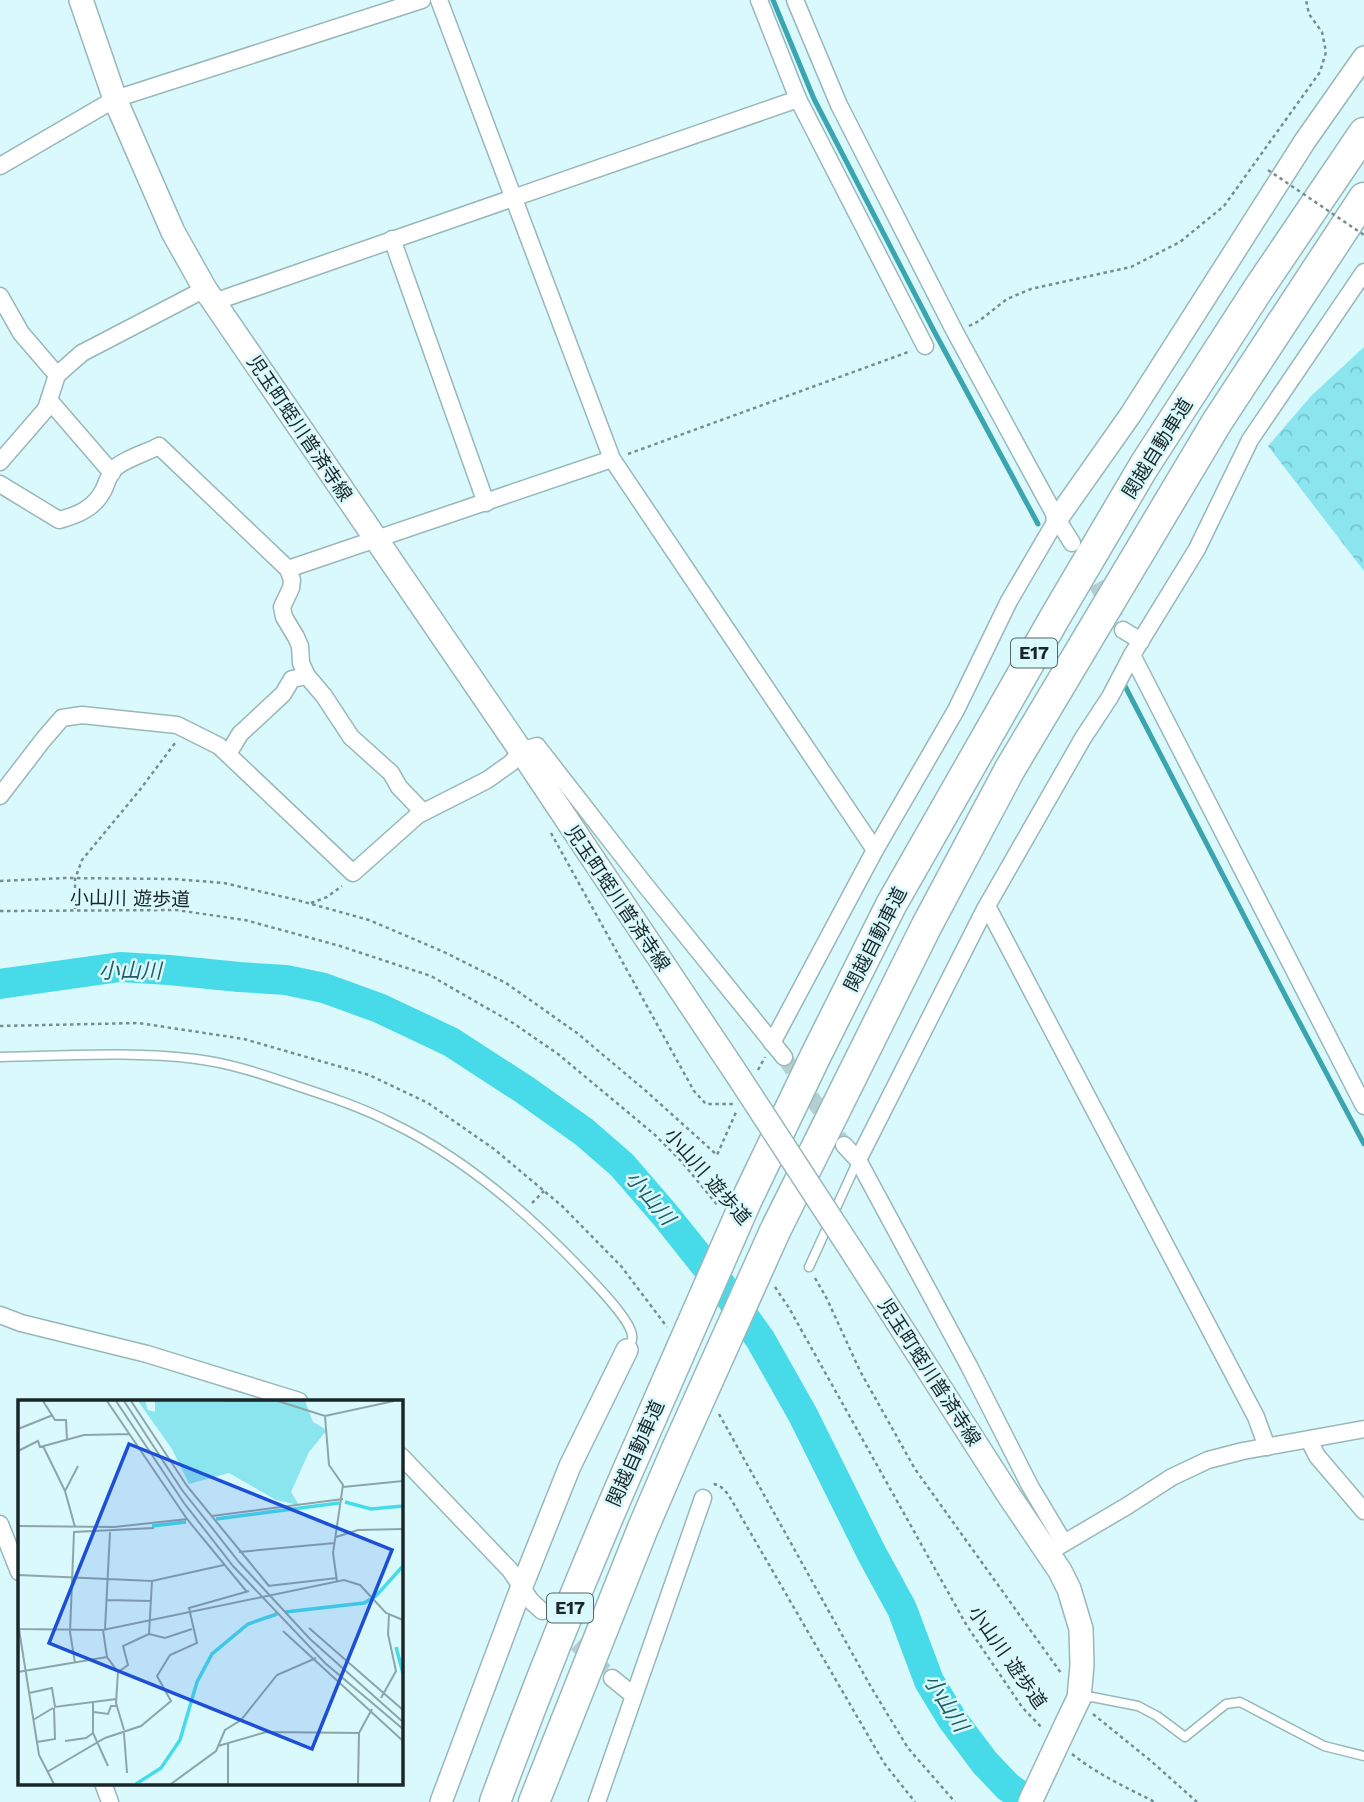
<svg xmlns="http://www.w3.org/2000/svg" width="1364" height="1802" font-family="'Work Sans','Noto Sans JP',sans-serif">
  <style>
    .forest { fill: url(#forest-crowns) }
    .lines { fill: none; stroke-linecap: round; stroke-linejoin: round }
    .stream { stroke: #3aa5af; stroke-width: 5 }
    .river { stroke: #47dbe9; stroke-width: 30 }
    .minor-tunnel { stroke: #b3cfd2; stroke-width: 16; stroke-dasharray: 16 8; stroke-linecap: butt }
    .service-casing { stroke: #98b7ba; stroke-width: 11 }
    .minor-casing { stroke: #98b7ba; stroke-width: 19 }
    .tertiary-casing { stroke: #98b7ba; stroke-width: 24 }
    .secondary-casing { stroke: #98b7ba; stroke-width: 26 }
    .motorway-casing { stroke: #98b7ba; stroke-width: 33 }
    .path { stroke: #778d90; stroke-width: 2.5; stroke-dasharray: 3.5 3.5; stroke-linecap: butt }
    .service { stroke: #fff; stroke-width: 8 }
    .minor { stroke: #fff; stroke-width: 16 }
    .tertiary { stroke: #fff; stroke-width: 21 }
    .secondary { stroke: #fff; stroke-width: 23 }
    .motorway { stroke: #fff; stroke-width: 30 }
    .secondary-bridge-casing { stroke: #98b7ba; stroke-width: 26; stroke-linecap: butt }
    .motorway-bridge-casing { stroke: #98b7ba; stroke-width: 33; stroke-linecap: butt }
    .path-bridge { stroke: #778d90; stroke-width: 2.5; stroke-dasharray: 3.5 3.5; stroke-linecap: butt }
    .secondary-bridge { stroke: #fff; stroke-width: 23 }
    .motorway-bridge { stroke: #fff; stroke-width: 30 }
    .labels { text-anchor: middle; stroke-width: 5; stroke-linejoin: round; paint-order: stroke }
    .shield { fill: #d9f9fd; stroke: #536568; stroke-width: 2 }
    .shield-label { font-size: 18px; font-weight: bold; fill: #1a2628 }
    .street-label { font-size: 19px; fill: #1a2628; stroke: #d9f9fd }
    .water-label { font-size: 21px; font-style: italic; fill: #225e64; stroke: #d9f9fd }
    .inset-river { fill: none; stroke: #47dbe9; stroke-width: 3.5 }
    .inset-road { fill: none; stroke: #8da5a8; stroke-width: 2 }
    .view { fill: #1d4ed8; fill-opacity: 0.15; stroke: #1d4ed8; stroke-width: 3.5 }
    .inset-edge { fill: none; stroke: #1a2628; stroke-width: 3.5 }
  </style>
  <defs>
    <pattern id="forest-crowns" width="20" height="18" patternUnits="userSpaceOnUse" patternTransform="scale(1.75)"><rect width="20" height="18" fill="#8ae5ef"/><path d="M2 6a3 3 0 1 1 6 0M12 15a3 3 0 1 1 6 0" fill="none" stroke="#76c4cd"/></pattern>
  </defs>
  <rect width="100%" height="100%" fill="#d9f9fd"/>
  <path class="forest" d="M1364 347V571L1268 446 1311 396Z"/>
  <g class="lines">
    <g class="stream">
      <path d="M773 0 814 99 934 331 1038 524"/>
      <path d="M1125 686 1287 999 1364 1144"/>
    </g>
    <path class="river" d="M0 984 120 967 169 970 239 977 286 980 324 988 379 1008 451 1042 525 1090 584 1132 622 1165 666 1216 725 1290 760 1339 803 1415 872 1554 902 1609 929 1681 952 1719 985 1763 1008 1787 1029 1802"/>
    <g class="minor-tunnel">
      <path d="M1084 563 1123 630"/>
      <path d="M784 1057 844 1145"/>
      <path d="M559 1627 612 1678"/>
    </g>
    <defs>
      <g id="service">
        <path d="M0 1057C65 1056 131 1051 196 1059 229 1063 262 1074 294 1085 327 1096 361 1107 392 1123 465 1158 529 1214 584 1272 596 1285 630 1319 632 1335 633 1340 630 1346 627 1350"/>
        <path d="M809 1267 858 1160"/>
        <path d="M1082 1698 1092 1697 1138 1706 1157 1716 1185 1737 1226 1704 1240 1702 1324 1746 1364 1756"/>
      </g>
      <g id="minor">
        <path d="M439 0 612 459 875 850"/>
        <path d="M759 0 798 99 925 346"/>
        <path d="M795 0 839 105 955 332 1057 519 1072 543"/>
        <path d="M0 166 115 99 422 0"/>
        <path d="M392 239 486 503"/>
        <path d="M0 296 21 333 57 375"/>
        <path d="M214 302 798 99"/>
        <path d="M49 400 112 473"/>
        <path d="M0 462 46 409 57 375 82 353 205 289"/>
        <path d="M0 484 59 520C78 515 95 508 104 489 107 482 109 475 114 469 122 460 148 452 159 446L288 569 612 459"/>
        <path d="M288 569 292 580 291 588 282 607 284 617 296 637 300 646 301 663 307 676 324 696 351 737 391 773 399 787 423 812"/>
        <path d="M1123 630 1141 641"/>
        <path d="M1132 655 1364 1106"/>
        <path d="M228 754 240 734 283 694 292 679 307 676"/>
        <path d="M0 796 43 740 62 718 82 715 177 725 219 746 353 873 418 815 487 780 511 763 521 751 537 746 642 881 784 1057"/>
        <path d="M987 906 1256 1417 1267 1447"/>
        <path d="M772 1043 875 850 956 710 1009 601 1057 519"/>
        <path d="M844 1145 858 1160 969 1366 1030 1486 1064 1543"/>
        <path d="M858 1160 984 911 1083 738 1110 697 1132 655 1197 549 1250 440 1364 272"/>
        <path d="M0 1315 21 1323 147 1354 299 1401"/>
        <path d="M1309 1440 1317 1456 1364 1511"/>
        <path d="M401 1456 510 1570 531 1601 542 1611"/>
        <path d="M0 1524 19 1572"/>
        <path d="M1054 1549 1127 1506 1172 1477 1208 1460 1243 1451 1364 1429"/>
        <path d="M612 1678 633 1695"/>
        <path d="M103 1783 110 1802"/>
        <path d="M597 1802 703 1498"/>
      </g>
      <g id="tertiary">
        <path d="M1057 519 1131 414 1305 141 1364 57"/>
        <path d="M441 1802 522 1586 570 1466 627 1350"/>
      </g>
      <g id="secondary">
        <path d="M81 0 115 99 173 232 205 289 521 751 738 1076"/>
        <path d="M852 1251 1008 1494 1060 1571 1069 1589 1081 1629 1082 1665 1079 1698 1067 1723"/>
      </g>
      <g id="motorway">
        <path d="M747 1199 816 1055 891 905 1054 619 1144 466 1259 288 1364 133"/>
        <path d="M775 1231 926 927 1010 769 1217 422 1364 198"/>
        <path d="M495 1802C543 1672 595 1543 652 1416"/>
        <path d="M534 1802 643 1528 677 1449"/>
      </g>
    </defs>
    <use href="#service" class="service-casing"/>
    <use href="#minor" class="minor-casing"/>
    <use href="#tertiary" class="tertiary-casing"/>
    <use href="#secondary" class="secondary-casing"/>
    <use href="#motorway" class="motorway-casing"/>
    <g class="path">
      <path d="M969 326 979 321 1007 299 1031 289 1131 267 1180 242 1224 206 1320 72 1326 52 1322 32 1309 14 1306 0"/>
      <path d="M628 454 911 351"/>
      <path d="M551 833 694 1091 706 1104H733"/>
      <path d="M0 881 65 878 174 879 224 883 297 900 369 920 444 952 506 983 577 1033 646 1091 717 1155 737 1110"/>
      <path d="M311 903 327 897 342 886"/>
      <path d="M75 909V879L82 860 139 791 175 743"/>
      <path d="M0 911 176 910 245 920 340 946 431 976 513 1023 558 1054 654 1134 681 1161 719 1207"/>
      <path d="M0 1026 139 1023 244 1039 369 1075 428 1103 494 1149 537 1185 562 1206 621 1266 667 1327"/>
      <path d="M758 1070 765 1057"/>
      <path d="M532 1203 544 1191"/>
      <path d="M815 1278 827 1299 860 1371 915 1469 1061 1673"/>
      <path d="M775 1287 789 1308 967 1626 1022 1707 1043 1729"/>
      <path d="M719 1414 871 1687 908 1748 955 1802"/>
      <path d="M714 1485 715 1484 721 1487 728 1494 884 1763 915 1802"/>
      <path d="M1093 1714 1151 1761 1197 1802"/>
      <path d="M1072 1754C1097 1774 1127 1788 1155 1802"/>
    </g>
    <use href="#service" class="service"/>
    <use href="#minor" class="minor"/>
    <use href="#tertiary" class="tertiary"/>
    <use href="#secondary" class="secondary"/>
    <use href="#motorway" class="motorway"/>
    <defs>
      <g id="secondary-bridge">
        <path d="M738 1076 852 1251"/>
        <path d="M1030 1802 1067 1723"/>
      </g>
      <g id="motorway-bridge">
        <path d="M652 1416 747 1199"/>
        <path d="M677 1449 775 1231"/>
      </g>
    </defs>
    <use href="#secondary-bridge" class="secondary-bridge-casing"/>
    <use href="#motorway-bridge" class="motorway-bridge-casing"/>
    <path class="path-bridge" d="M1268 170 1364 235"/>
    <use href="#secondary-bridge" class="secondary-bridge"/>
    <use href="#motorway-bridge" class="motorway-bridge"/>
  </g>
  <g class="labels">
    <g class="shield">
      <rect x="1011" y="638.5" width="46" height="29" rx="5"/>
      <rect x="547" y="1593.5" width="46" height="29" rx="5"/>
    </g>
    <g class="shield-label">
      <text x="1034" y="659">E17</text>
      <text x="570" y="1614">E17</text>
    </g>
    <g class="street-label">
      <text transform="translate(300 428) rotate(56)" y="7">児玉町蛭川普済寺線</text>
      <text transform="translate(1157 448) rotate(-58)" y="7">関越自動車道</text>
      <text transform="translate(130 898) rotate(1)" y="7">小山川 遊歩道</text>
      <text transform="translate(618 898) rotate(56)" y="7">児玉町蛭川普済寺線</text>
      <text transform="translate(875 939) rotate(-63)" y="7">関越自動車道</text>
      <text transform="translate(708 1176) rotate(49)" y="7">小山川 遊歩道</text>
      <text transform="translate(930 1372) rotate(57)" y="7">児玉町蛭川普済寺線</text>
      <text transform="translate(635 1453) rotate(-66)" y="7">関越自動車道</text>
      <text transform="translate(1008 1657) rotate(55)" y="7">小山川 遊歩道</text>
    </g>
    <g class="water-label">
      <text x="130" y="978">小山川</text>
      <text transform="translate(650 1198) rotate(50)" y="7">小山川</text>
      <text transform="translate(946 1703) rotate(58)" y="7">小山川</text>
    </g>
  </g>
  <g transform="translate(18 1400)">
    <rect width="385" height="385" fill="#d9f9fd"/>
    <path d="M120 1H127L130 10 137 12V1H287L295 22 309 30 291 52 273 92 281 105 258 100 211 73 171 84 154 49Z" fill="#8ae5ef"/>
    <path class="inset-river" d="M327 102 353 109 385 106M198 119 321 103M134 126 168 122M267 212 346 203 358 196 385 166M378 247 385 273M118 384 143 368 162 340 179 282 194 254 230 224 259 214"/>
    <path class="inset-road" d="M25 1 37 20H48L49 39M89 1 169 119 229 192M98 1 166 103 215 166 307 263 385 329M106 1 164 90 221 162 292 239 385 322M113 1 169 86 251 186M207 1H260L307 16 376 1M307 16 311 65 325 85 315 153 319 181M0 29 35 15M25 46 47 91M0 51 20 41 22 47 66 35 111 34M325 87 385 81M194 116 325 99M0 126 96 127 170 119M57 127 47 91 60 66M318 137 340 130 385 129M221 152 317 143M0 175 134 181 206 165M250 186 319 178M89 200 133 201M0 223 21 355 36 384M291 228 385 310M0 229 85 230 326 180 342 185 368 213 385 220M87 229 92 132M85 230 89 257 100 272 98 303 106 330M265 231 385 341M131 234 147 238 174 229M57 263 52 232 56 132 136 128M0 272 89 257M100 272 110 265 105 246 131 234 134 181M11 293 34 288 37 307 98 299M363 298 378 271 370 234 371 215M75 301V333L90 366M76 312 90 314 93 306H99M15 320 35 308M106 333 109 373M47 341 68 338 75 333M19 342 37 339 36 308M200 346 248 332 341 333M29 372 87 338 123 326 153 301 139 276 152 255 179 243 171 208 231 191M153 384 198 351 207 330 223 320 259 275 298 258M210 384V344M340 384 341 333 354 309"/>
    <path class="view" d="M111 44 374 150 294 349 31 243Z"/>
    <rect width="385" height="385" class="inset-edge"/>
  </g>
</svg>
